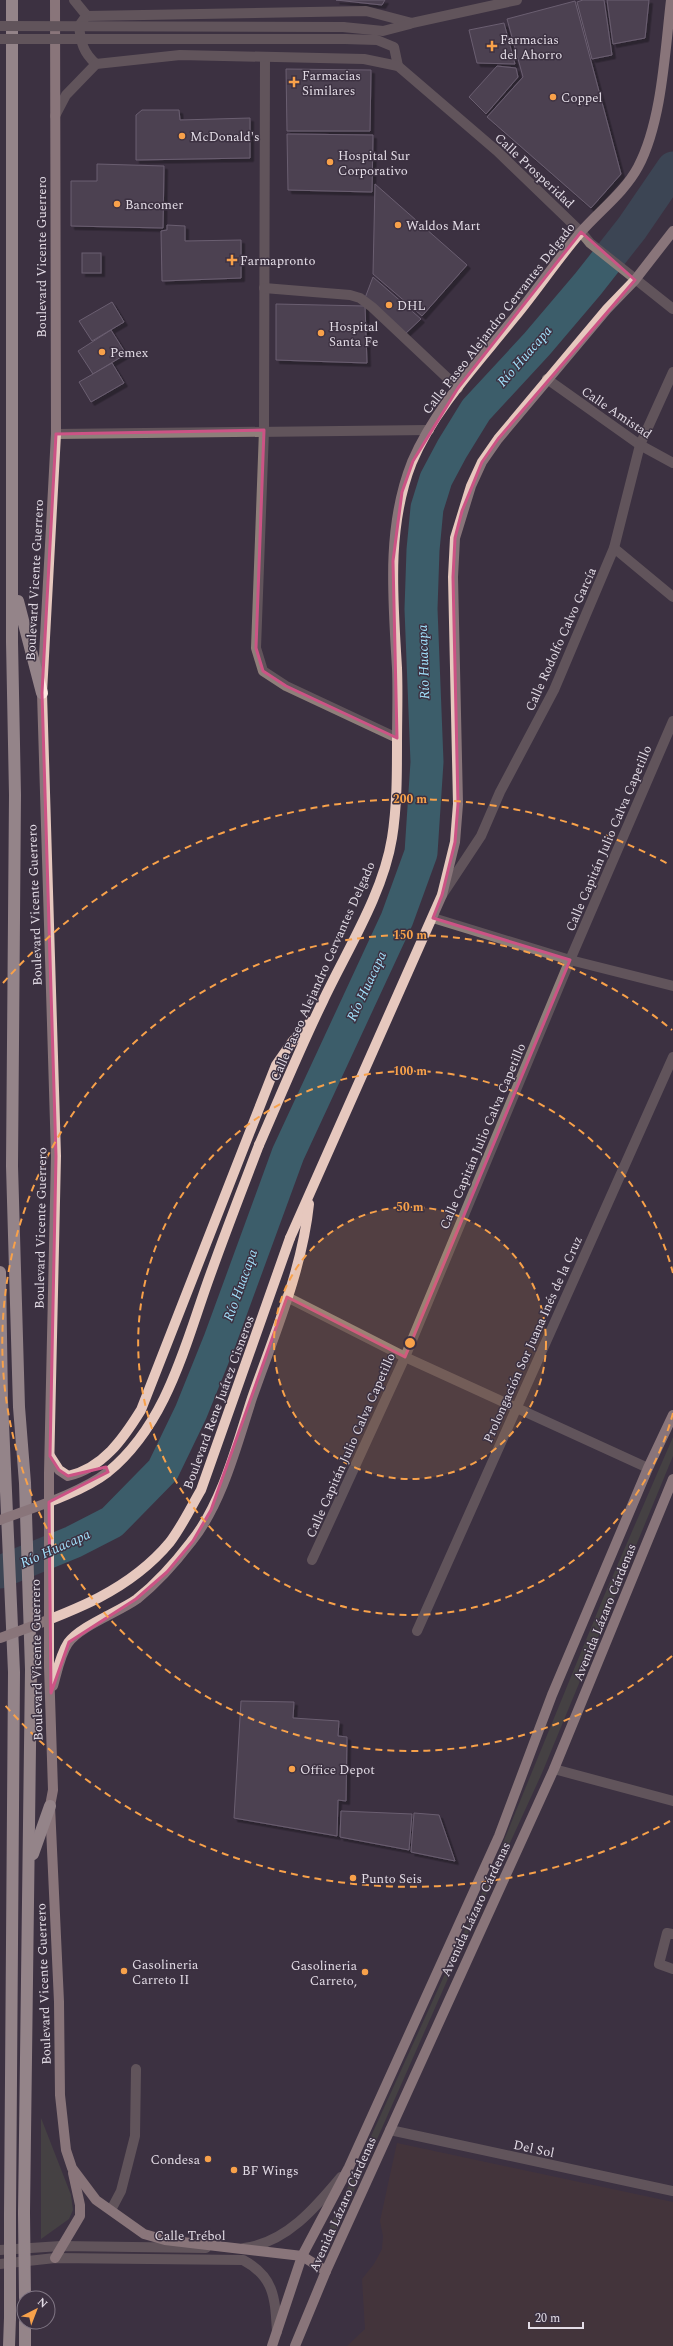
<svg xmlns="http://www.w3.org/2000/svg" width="673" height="2346" font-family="Spectral,serif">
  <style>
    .education { fill: #4d3834 }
    .green { fill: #505545 }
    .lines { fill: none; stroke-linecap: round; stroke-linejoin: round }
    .river { stroke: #3c5d6a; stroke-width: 33 }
    .building { fill: #605465; stroke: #a295a9; filter: url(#shadow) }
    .minor { stroke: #8e7f7a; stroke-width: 10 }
    .major { stroke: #e6c8be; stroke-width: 10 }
    .highway { stroke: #fee8e1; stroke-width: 12 }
    .minor-bridge { stroke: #8e7f7a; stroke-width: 10 }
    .major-bridge { stroke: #e6c8be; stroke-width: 10 }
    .highway-bridge { stroke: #fee8e1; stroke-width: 12 }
    .marked { fill: none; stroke: #cc5385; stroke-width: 3; stroke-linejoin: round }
    .ring { fill: none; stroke: #f8a14a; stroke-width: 2; stroke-dasharray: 7 5 }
    .poi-dot { fill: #f8a14a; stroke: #3c3141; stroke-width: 1.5 }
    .labels { text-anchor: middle; stroke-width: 3; stroke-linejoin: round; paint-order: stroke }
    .poi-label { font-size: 13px; fill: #e3dce6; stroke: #3c3141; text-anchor: start }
    .street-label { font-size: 13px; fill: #e3dce6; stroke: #3c3141 }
    .water-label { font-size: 14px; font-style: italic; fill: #a2e1fc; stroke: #3c3141 }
    .centre { fill: #f8a14a; stroke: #3c3141; stroke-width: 2 }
    .ring-label { font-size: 12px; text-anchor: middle; font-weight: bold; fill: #f8a14a; stroke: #3c3141; stroke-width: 3; stroke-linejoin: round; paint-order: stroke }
  </style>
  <defs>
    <filter id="shadow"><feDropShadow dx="3.5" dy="3.5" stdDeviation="0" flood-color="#0009"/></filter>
  </defs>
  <rect width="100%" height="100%" fill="#3c3141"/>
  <path class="education" d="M397 2143 673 2202V2346H347L365 2329 362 2279 374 2264 382 2249 383 2236 380 2221Z"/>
  <g class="green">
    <path d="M673 1437V1456L542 1773 454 1965 324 2259 318 2256 332 2222 489 1877 604 1596Z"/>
    <path d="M41 2118 71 2195 73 2210 69 2219 41 2239Z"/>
  </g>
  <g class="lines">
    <path class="river" d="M0 1572 73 1542 112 1522 163 1470 191 1412 220 1340 288 1154 397 919 421 853 427 762 421 609 423 550 427 508 436 479 452 449 476 410 537 344 588 284 632 228 673 168"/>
  </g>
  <g class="building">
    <path d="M336 0H385L382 5Z"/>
    <path d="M583 0H604L612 55 592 59 577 2Z"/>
    <path d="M607 0H649L645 38 613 44Z"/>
    <path d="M575 1 621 174 591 208 487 117 523 77 507 19Z"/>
    <path d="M504 23 515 64 477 63 469 30Z"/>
    <path d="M497 66 516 68 518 77 486 114 469 97Z"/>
    <path d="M286 69 371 70 370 131H287Z"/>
    <path d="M142 110H179L180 120 250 118V158L136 160V115Z"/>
    <path d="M287 134 373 135 372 192 288 190Z"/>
    <path d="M97 164 164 166 163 228 71 226V181H97Z"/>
    <path d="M375 184 467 265 422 316 373 274Z"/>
    <path d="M167 225 185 226V241L241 240V278L162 281 161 231 167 230Z"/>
    <rect x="82" y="253" width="19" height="20"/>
    <path d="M373 277 421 319 406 333 365 298Z"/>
    <path d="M112 302 124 322 92 341 79 321Z"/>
    <path d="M276 304 365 306 367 363 276 360Z"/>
    <path d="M111 330 126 354 93 374 78 351Z"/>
    <path d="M112 363 124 383 91 402 79 382Z"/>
    <path d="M241 1701 294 1702 293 1718 339 1721 338 1736 347 1737 346 1801 338 1800 337 1836 234 1818Z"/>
    <path d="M341 1811 412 1814 409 1850 340 1837Z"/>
    <path d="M414 1813 439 1815 455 1861 411 1852Z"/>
  </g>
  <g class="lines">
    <g class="minor">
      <path d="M74 0 87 16 366 11 412 23 517 0"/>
      <path d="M84 19 79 26C81 43 83 52 96 64"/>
      <path d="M343 27 383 31 410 24"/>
      <path d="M345 39 377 40 394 47 398 66"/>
      <path d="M265 57 264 430 256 648 263 671 286 686 397 738"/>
      <path d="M55 116 66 95 96 64 180 55 364 59 398 66 497 151 581 232 590 243 673 309"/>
      <path d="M264 288 350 295 360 298 372 307 458 388"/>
      <path d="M547 379 640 445 673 463"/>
      <path d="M56 434 429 430"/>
      <path d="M614 548 673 597"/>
      <path d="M442 895 481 836 500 792 554 690 614 548 640 445 673 372"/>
      <path d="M433 918 570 960 673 986"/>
      <path d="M287 1297 405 1357 648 1468"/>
      <path d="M312 1560 405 1357 570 960 673 721"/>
      <path d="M417 1631 673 1057"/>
      <path d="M554 1769 673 1801"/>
      <path d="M673 1934 667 1933 659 1964 673 1969"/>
      <path d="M390 2130 673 2191"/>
      <path d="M111 2210 121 2191 135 2136 136 2069"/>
      <path d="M244 2248C286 2243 316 2207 341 2177"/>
      <path d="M0 2250 61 2246 206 2248"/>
      <path d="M0 2264 55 2258 243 2260C275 2277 275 2299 277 2332"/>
    </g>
    <g class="major">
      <path d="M55 0 56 434 42 693 56 1156 49 1473V1666L53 1790 50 1806 59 2002 60 2095 66 2150 72 2168 96 2200 144 2234 165 2240 302 2256 326 2271"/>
      <path d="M259 1145C280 1097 300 1048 323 1001 347 950 383 894 392 838 397 807 397 775 397 744 397 718 398 693 397 668 393 599 386 527 412 462 435 408 478 363 514 318 537 290 557 260 580 233 599 211 624 193 638 167 662 122 665 51 671 0"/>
      <path d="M290 1238 442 895 455 842 458 804 453 577 455 538 471 486 482 462 498 439 607 309 635 280 673 231"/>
      <path d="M50 1456 59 1470 68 1476C103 1468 123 1439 141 1410L276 1065 292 1042 310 1022"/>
      <path d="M53 1686C57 1672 60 1655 68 1643 80 1626 119 1612 137 1599 157 1583 175 1563 191 1542 222 1504 237 1444 252 1398 274 1335 302 1271 309 1204"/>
      <path d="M55 2258 80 2216V2205L73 2173"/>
      <path d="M272 2346 302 2256 349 2167 499 1836 552 1695 648 1468 673 1415"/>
      <path d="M295 2346 326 2271 554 1769 673 1479"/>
    </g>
    <g class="highway">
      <path d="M12 0V642L15 795 12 1166 19 1407 25 1483 31 1669 24 2213"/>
      <path d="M18 601 42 693"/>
      <path d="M0 1272 2 1401 14 1672 10 2215"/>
      <path d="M33 1854 50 1806"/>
      <path d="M9 2346 10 2318"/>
      <path d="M25 2346V2322"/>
    </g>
    <g class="minor-bridge">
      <path d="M0 26 343 27"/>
      <path d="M0 39H345"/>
    </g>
    <g class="major-bridge">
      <path d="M0 1520C32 1508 81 1493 108 1472 169 1422 186 1340 212 1270 227 1228 243 1187 259 1145"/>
      <path d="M0 1638C62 1615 126 1595 170 1542 182 1526 191 1507 201 1490L290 1238"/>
    </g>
    <g class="highway-bridge">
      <path d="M24 2213 25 2298"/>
      <path d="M10 2318V2215"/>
    </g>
  </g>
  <path d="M0 0H673V2346H0ZM581 232 635 280 498 439 482 462 462 511 455 538 453 577 458 804 455 842 442 895 433 918 570 960 405 1357 287 1297 211 1510 193 1541 167 1572 136 1599 69 1642 51 1693 49 1502 108 1472 106 1467 68 1476 59 1470 50 1456 56 1156 42 693 56 434 264 430 256 648 263 671 286 686 397 738 393 561 402 492 413 461 458 388Z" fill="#3c3141" fill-opacity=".55" fill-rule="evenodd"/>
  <path class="marked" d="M581 232 635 280 498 439 482 462 462 511 455 538 453 577 458 804 455 842 442 895 433 918 570 960 405 1357 287 1297 211 1510 193 1541 167 1572 136 1599 69 1642 51 1693 49 1502 108 1472 106 1467 68 1476 59 1470 50 1456 56 1156 42 693 56 434 264 430 256 648 263 671 286 686 397 738 393 561 402 492 413 461 458 388Z"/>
  <circle cx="410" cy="1343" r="136" fill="#f8a14a" fill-opacity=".12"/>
  <g class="ring">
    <circle cx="410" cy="1343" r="136"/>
    <path d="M673 1413A272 272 0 1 1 673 1273"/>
    <path d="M672 1656A408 408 0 1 1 672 1030"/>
    <path d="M670 1821A544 544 0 0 1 3 1703M3 983A544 544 0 0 1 670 865"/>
  </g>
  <g class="poi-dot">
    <path d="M490 40h4v4h4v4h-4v4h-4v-4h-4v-4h4z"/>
    <path d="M292 76h4v4h4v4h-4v4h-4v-4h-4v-4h4z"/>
    <circle cx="553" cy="97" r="4"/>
    <circle cx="182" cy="136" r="4"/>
    <circle cx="330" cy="162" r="4"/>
    <circle cx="117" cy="204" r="4"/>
    <circle cx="398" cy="225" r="4"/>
    <path d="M230 254h4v4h4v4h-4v4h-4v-4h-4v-4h4z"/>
    <circle cx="389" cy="305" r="4"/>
    <circle cx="321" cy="333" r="4"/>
    <circle cx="102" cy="352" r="4"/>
    <circle cx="292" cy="1769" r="4"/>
    <circle cx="353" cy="1878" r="4"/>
    <circle cx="124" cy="1971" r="4"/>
    <circle cx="365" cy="1972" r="4"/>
    <circle cx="208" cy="2159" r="4"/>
    <circle cx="234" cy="2170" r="4"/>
  </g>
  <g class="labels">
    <g class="poi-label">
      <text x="500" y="44">Farmacias<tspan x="500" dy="15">del Ahorro</tspan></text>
      <text x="302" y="80">Farmacias<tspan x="302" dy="15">Similares</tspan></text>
      <text x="561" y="102">Coppel</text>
      <text x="190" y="141">McDonald's</text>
      <text x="338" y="160">Hospital Sur<tspan x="338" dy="15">Corporativo</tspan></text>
      <text x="125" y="209">Bancomer</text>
      <text x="406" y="230">Waldos Mart</text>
      <text x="240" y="265">Farmapronto</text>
      <text x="397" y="310">DHL</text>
      <text x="329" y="331">Hospital<tspan x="329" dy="15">Santa Fe</tspan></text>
      <text x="110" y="357">Pemex</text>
      <text x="300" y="1774">Office Depot</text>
      <text x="361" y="1883">Punto Seis</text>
      <text x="132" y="1969">Gasolineria<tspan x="132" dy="15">Carreto II</tspan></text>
      <text x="357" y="1970" text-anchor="end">Gasolineria<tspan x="357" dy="15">Carreto,</tspan></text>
      <text x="200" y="2164" text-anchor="end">Condesa</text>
      <text x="242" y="2175">BF Wings</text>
    </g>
    <g class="street-label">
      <text transform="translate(535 170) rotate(43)" y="5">Calle Prosperidad</text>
      <text transform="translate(41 257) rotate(-90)" y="5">Boulevard Vicente Guerrero</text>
      <text transform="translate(498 318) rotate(-52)" y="5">Calle Paseo Alejandro Cervantes Delgado</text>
      <text transform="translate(617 412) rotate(34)" y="5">Calle Amistad</text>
      <text transform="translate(34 580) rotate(-87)" y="5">Boulevard Vicente Guerrero</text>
      <text transform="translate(560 639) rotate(-66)" y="5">Calle Rodolfo Calvo García</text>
      <text transform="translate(608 838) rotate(-67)" y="5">Calle Capitán Julio Calva Capetillo</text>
      <text transform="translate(34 905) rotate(-92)" y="5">Boulevard Vicente Guerrero</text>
      <text transform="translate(322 971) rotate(-66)" y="5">Calle Paseo Alejandro Cervantes Delgado</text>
      <text transform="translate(482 1136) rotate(-67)" y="5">Calle Capitán Julio Calva Capetillo</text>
      <text transform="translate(40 1228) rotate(-89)" y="5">Boulevard Vicente Guerrero</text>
      <text transform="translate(532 1339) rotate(-66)" y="5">Prolongación Sor Juana Inés de la Cruz</text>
      <text transform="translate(218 1402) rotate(-70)" y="5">Boulevard Rene Juárez Cisneros</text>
      <text transform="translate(350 1445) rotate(-66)" y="5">Calle Capitán Julio Calva Capetillo</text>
      <text transform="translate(604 1612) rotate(-68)" y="5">Avenida Lázaro Cárdenas</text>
      <text transform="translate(36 1660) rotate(-91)" y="5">Boulevard Vicente Guerrero</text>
      <text transform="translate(475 1909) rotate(-65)" y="5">Avenida Lázaro Cárdenas</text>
      <text transform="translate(43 1984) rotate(-92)" y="5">Boulevard Vicente Guerrero</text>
      <text transform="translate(534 2148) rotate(12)" y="5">Del Sol</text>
      <text transform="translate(342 2204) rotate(-66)" y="5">Avenida Lázaro Cárdenas</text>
      <text x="190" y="2240">Calle Trébol</text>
    </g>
    <g class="water-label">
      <text transform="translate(524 356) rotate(-49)" y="5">Río Huacapa</text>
      <text transform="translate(423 662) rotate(-92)" y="5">Río Huacapa</text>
      <text transform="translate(366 986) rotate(-65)" y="5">Río Huacapa</text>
      <text transform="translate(240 1285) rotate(-70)" y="5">Río Huacapa</text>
      <text transform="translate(55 1548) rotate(-24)" y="5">Río Huacapa</text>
    </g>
  </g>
  <circle cx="410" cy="1343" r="6" class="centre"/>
  <g class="ring-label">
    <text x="410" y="803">200 m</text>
    <text x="410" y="939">150 m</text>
    <text x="410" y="1075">100 m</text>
    <text x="410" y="1211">50 m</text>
  </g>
  <g transform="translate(36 2310) rotate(42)"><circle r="19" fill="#3c3141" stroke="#7f7583"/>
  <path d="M0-3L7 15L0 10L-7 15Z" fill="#f8a14a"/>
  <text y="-6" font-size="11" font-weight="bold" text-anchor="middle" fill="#e3dce6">N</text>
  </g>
  <path d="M529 2322v6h54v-6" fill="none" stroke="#e3dce6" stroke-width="2"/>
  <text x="535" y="2322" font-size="12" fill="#e3dce6" stroke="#3c3141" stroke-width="3" paint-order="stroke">20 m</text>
</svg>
